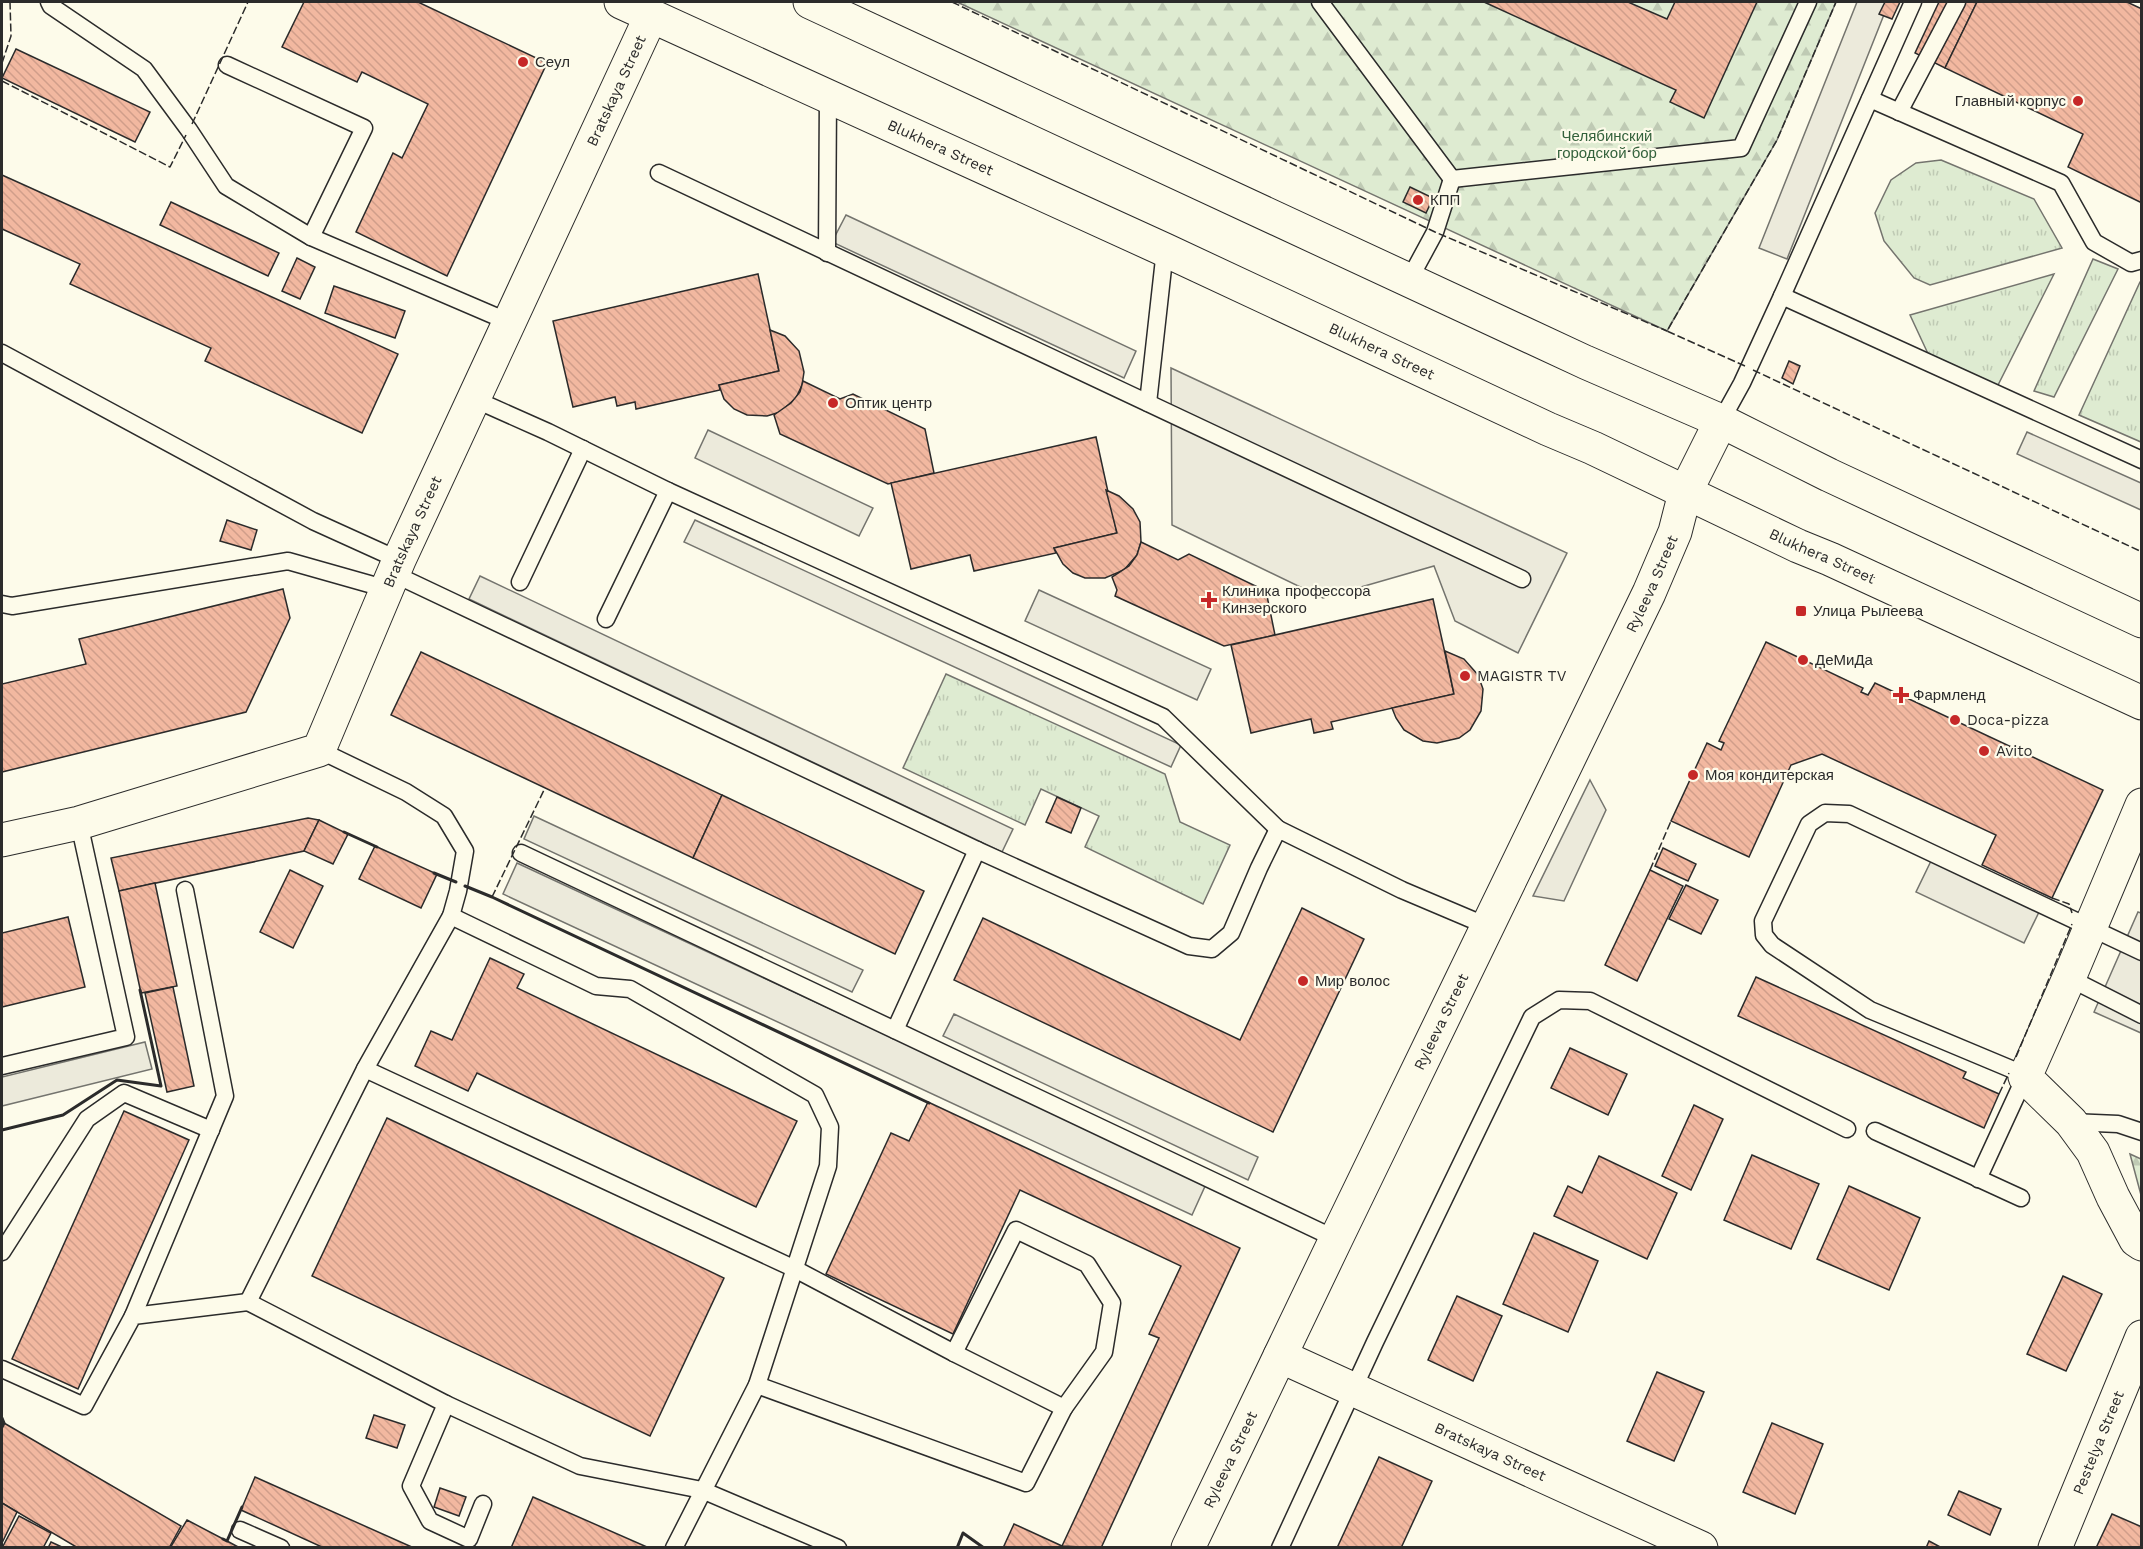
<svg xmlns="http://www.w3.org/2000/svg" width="2143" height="1549" font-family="'Work Sans',sans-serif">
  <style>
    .grass { fill: url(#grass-tufts); stroke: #74746e; stroke-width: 1.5 }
    .forest { fill: url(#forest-firs); stroke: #74746e; stroke-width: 1.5 }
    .parking { fill: #eceadb; stroke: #74746e; stroke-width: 1.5 }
    .building { fill: url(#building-back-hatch); stroke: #2b2b2b; stroke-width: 1.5 }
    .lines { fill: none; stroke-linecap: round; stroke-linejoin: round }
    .lane-casing { stroke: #2b2b2b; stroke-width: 19 }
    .street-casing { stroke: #2b2b2b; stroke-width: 35 }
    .secondary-casing { stroke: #2b2b2b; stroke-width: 35 }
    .primary-casing { stroke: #2b2b2b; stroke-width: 35 }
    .lane { stroke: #fdfbea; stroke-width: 16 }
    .street { stroke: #fdfbea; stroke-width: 33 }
    .secondary { stroke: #fdfbea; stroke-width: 33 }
    .primary { stroke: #fdfbea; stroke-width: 33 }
    .fence { stroke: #2b2b2b; stroke-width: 1.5; stroke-dasharray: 8 3; stroke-linecap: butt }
    .wall { stroke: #2b2b2b; stroke-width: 3 }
    .poi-dot { fill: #c62828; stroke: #fdfbea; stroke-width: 2 }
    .labels { text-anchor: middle; stroke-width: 4.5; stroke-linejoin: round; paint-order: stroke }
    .poi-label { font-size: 15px; fill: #2b2b2b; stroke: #fdfbea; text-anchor: start }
    .street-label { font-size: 15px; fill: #2b2b2b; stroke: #fdfbea }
    .park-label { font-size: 15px; fill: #34623c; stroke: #fdfbea }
  </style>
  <defs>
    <pattern id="grass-tufts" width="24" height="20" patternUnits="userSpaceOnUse" patternTransform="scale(1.5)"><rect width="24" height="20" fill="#deebd1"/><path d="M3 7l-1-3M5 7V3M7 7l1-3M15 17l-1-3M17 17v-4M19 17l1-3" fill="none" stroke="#bfcab4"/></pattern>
    <pattern id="forest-firs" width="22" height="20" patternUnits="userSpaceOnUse" patternTransform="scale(1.5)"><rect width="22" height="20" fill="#deebd1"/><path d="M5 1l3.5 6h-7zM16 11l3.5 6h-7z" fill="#bfcab4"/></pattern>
    <pattern id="building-back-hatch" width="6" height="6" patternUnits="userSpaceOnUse" patternTransform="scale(1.5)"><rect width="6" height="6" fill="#f2b8a0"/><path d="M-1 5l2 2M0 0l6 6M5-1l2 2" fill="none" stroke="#d09e8a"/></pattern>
  </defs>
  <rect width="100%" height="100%" fill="#fdfbea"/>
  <g class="grass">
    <path d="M1941 160 2034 199 2062 248 1930 285 1914 278 1884 241 1875 213 1891 180 1916 163Z"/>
    <path d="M2093 259 2118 269 2054 397 2034 391Z"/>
    <path d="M2054 274 1997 387 1930 358 1910 315Z"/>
    <path d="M2140 282H2141V442L2079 415Z"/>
    <path d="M946 674 1165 774 1180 822 1230 845 1203 904 1085 847 1099 816 1041 789 1025 825 903 768Z"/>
  </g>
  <g class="forest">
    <path d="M957 2H1836L1777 140 1667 331Z"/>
    <path d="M2130 1154 2141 1159V1195Z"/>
  </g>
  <g class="parking">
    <path d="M1857 2H1889L1787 259 1759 248Z"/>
    <path d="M846 215 1136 351 1124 378 832 242Z"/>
    <path d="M1171 368 1567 553 1518 653 1455 621 1434 566 1323 598 1172 525Z"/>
    <path d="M708 430 873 508 859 536 695 458Z"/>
    <path d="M2027 432 2141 483V510L2017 454Z"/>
    <path d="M695 520 1181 745 1171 767 684 542Z"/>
    <path d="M480 576 1013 829 1002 852 469 599Z"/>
    <path d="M1039 590 1211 669 1197 700 1025 621Z"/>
    <path d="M1590 780 1606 810 1564 901 1533 896Z"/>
    <path d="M534 816 863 970 852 992 524 839Z"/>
    <path d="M1931 861 2039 912 2024 943 1916 892Z"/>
    <path d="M517 863 1206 1184 1192 1215 503 894Z"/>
    <path d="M2138 912 2141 913V1033L2094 1012Z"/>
    <path d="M954 1014 1258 1157 1248 1180 943 1036Z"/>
    <path d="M145 1042 152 1069 2 1106V1077Z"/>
  </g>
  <g class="building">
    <path d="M304 2H418L547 63 447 276 356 232 393 153 402 158 428 104 362 72 357 82 282 47Z"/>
    <path d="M1484 2H1628L1667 19 1675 2H1757L1704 118 1670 102 1676 90Z"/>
    <path d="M1885 2H1900L1892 19 1879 14Z"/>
    <path d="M1939 2H1977L1945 68 1915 53Z"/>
    <path d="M1977 2H2127L2142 9V203L2068 167 2083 134 1945 68Z"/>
    <path d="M16 49 150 112 135 142 2 78Z"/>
    <path d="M2 175 398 354 362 433 205 361 211 348 70 284 80 264 2 229Z"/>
    <path d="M1410 187 1433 198 1426 213 1403 202Z"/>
    <path d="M171 202 279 253 268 276 160 225Z"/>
    <path d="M297 258 315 267 300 299 282 291Z"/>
    <path d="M758 274 779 371 719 385 720 390 636 409 635 402 617 406 615 397 573 407 553 321Z"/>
    <path d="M334 286 405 311 395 338 325 313Z"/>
    <path d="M770 330 785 336 799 351 804 372 802 385 796 398 780 412 767 416 747 415 734 409 724 399 719 385 779 371Z"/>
    <path d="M1789 361 1800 366 1793 384 1782 378Z"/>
    <path d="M803 381 840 399 853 394 925 429 934 473 888 484 780 434 774 415 791 403 800 392Z"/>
    <path d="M1096 437 1117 533 1054 548 1056 553 974 571 970 555 911 569 891 483Z"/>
    <path d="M1106 490 1119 496 1133 509 1140 522 1141 542 1137 555 1124 570 1105 578H1085L1073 573 1063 564 1054 548 1117 533Z"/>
    <path d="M227 520 257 530 251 550 220 541Z"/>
    <path d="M1141 542 1178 560 1189 554 1266 591 1275 635 1224 646 1115 596 1117 590 1112 577 1129 566 1137 555Z"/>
    <path d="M283 589 290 618 246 712 2 772V684L86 664 79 639Z"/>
    <path d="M1433 599 1454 694 1331 722 1333 729 1314 733 1311 719 1251 733 1231 645Z"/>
    <path d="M1766 642 1863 688 1861 692 1868 695 1875 683 2103 790 2052 898 1982 865 1996 835 1822 754 1791 765 1749 857 1671 821 1707 743 1721 750 1724 743 1719 741Z"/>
    <path d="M1445 651 1464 659 1478 675 1483 689 1481 711 1470 730 1459 738 1437 743 1423 741 1404 730 1396 718 1392 708 1454 694Z"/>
    <path d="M421 652 722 795 693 858 391 715Z"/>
    <path d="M722 795 924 891 895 954 693 858Z"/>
    <path d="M1057 797 1081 808 1071 833 1046 822Z"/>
    <path d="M308 818 319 820 304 851 119 891 111 858Z"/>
    <path d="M319 820 348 834 333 864 304 851Z"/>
    <path d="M375 846 437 874 421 908 359 879Z"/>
    <path d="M1663 848 1696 864 1688 881 1655 866Z"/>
    <path d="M290 870 323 886 293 948 260 932Z"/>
    <path d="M1650 870 1683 886 1637 981 1605 965Z"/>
    <path d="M155 883 177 986 141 993 119 891Z"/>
    <path d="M1686 885 1718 900 1701 934 1669 919Z"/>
    <path d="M1302 908 1364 939 1273 1132 954 980 983 918 1240 1040Z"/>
    <path d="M68 917 85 987 2 1007V933Z"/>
    <path d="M490 958 524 974 517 988 797 1121 756 1207 477 1073 468 1091 415 1066 431 1031 452 1040Z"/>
    <path d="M1756 977 1966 1072 1963 1078 1999 1094 1984 1128 1738 1016Z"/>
    <path d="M173 987 194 1086 167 1092 145 993Z"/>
    <path d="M1570 1048 1627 1074 1608 1115 1551 1088Z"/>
    <path d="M928 1102 1240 1248 1101 1548 1062 1546 1159 1338 1149 1334 1181 1266 1020 1190 953 1334 826 1274 891 1133 909 1141Z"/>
    <path d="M1694 1105 1723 1119 1691 1190 1662 1176Z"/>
    <path d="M124 1111 189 1140 78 1389 12 1359Z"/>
    <path d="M387 1118 724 1278 650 1436 312 1276Z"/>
    <path d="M1752 1155 1819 1184 1791 1249 1724 1220Z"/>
    <path d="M1599 1156 1677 1193 1647 1259 1554 1216 1568 1186 1582 1193Z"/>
    <path d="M1849 1186 1920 1218 1889 1290 1817 1259Z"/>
    <path d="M1534 1233 1598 1261 1568 1332 1503 1304Z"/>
    <path d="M2063 1276 2102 1294 2066 1371 2027 1354Z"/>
    <path d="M1457 1296 1502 1316 1473 1381 1428 1360Z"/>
    <path d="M1657 1372 1704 1392 1674 1461 1627 1441Z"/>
    <path d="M374 1415 405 1425 397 1448 366 1438Z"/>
    <path d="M4 1423 181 1526 169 1548H78L2 1503V1427Z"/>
    <path d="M1772 1423 1823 1444 1795 1514 1743 1492Z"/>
    <path d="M1379 1457 1432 1481 1401 1548H1337Z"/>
    <path d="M255 1477 414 1548H324L241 1510Z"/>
    <path d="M440 1488 466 1497 459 1516 434 1507Z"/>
    <path d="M1959 1491 2001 1509 1990 1535 1948 1515Z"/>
    <path d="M533 1497 647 1547V1548H511Z"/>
    <path d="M2 1503 17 1512 2 1543Z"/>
    <path d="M2112 1514 2142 1527V1548H2096Z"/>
    <path d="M19 1516 51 1533 43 1548H2Z"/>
    <path d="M187 1520 227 1541 240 1548H170Z"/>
    <path d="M1014 1524 1062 1546 1065 1548H1003Z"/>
    <path d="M1929 1541 1942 1548H1926Z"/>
    <path d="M51 1542 64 1548H48Z"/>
  </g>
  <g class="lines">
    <defs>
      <g id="lane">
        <path d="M49 2 51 6 144 69 189 130 226 186 311 237 509 322"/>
        <path d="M1320 2 1452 179"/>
        <path d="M227 65 364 128 311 237"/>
        <path d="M1870 99 2061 183 2094 242 2131 263 2142 260"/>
        <path d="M1899 112 1957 2"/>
        <path d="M659 173 1522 579"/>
        <path d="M1452 179 1741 148 1808 2"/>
        <path d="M827 253 828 95"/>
        <path d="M1409 280 1435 232 1452 179"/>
        <path d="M1782 296 2142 460"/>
        <path d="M2 353 313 521 399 560"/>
        <path d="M474 399 548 432 668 491 1163 717 1278 829"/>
        <path d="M1148 403 1165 250"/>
        <path d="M1721 421 1742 383 1782 296 1913 2"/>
        <path d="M394 574 977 850 1189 946 1212 949 1231 933 1259 868 1278 829 1402 890 1487 926"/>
        <path d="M520 582 583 449"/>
        <path d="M2 604 12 606 288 561 387 589"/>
        <path d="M606 619 668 491"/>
        <path d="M319 750 406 792 444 816 465 851 458 891 451 916 365 1069 248 1302 446 1404 580 1466 702 1490 838 1548"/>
        <path d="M521 853 1336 1239"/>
        <path d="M451 916 596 986 630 989 815 1095 830 1127 828 1166 757 1385 674 1548"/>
        <path d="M2069 978 2142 1015"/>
        <path d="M895 1030 977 850"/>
        <path d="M2 1066 126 1037 79 823"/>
        <path d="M365 1069 793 1268 954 1353 1064 1408 1026 1483 757 1385"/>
        <path d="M2071 1122 2118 1124 2142 1132"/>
        <path d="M1875 1131 2021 1198"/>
        <path d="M1978 1179 2025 1077 2011 1069 1870 1010 1772 945 1764 935 1763 921 1809 824 1825 813 1849 814 2142 952"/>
        <path d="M2 1252 87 1119 124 1093 211 1130"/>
        <path d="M133 1316 225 1096 185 890"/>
        <path d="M954 1353 1016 1230 1087 1264 1112 1303 1104 1352 1064 1408"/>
        <path d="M2 1369 84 1406 133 1316 248 1302"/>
        <path d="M446 1404 411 1486 430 1521 469 1539 483 1504"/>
        <path d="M240 1530 281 1548"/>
        <path d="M1280 1548 1375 1342 1532 1017 1559 1000 1590 1001 1847 1129"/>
      </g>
      <g id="street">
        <path d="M2142 805 2069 978 2025 1077 2071 1122 2093 1152 2113 1197 2136 1240 2142 1244"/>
        <path id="s1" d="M2 840 79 823 319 750 399 560 651 16"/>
        <path id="s2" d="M1280 1356 1701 1548"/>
        <path id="s3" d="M2055 1548 2142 1337"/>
      </g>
      <g id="secondary">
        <path id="s4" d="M1188 1548 1336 1239 1649 593 1675 532 1685 493"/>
      </g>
      <g id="primary">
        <path id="s5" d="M621 2 1165 250 1548 429 1593 448 1798 546 1830 559 2142 703"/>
        <path d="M810 2 1585 362 1721 421 1829 475 2142 621"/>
        <path d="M1685 493 1721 421"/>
      </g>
    </defs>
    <use href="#lane" class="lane-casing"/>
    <use href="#street" class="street-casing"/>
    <use href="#secondary" class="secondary-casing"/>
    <use href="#primary" class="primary-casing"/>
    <use href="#lane" class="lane"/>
    <use href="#street" class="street"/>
    <use href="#secondary" class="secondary"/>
    <use href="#primary" class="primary"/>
    <g class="fence">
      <path d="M952 2 1435 232 1667 331"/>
      <path d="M2 63 11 36 10 2"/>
      <path d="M2 81 170 167 186 135"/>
      <path d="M192 124 248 2"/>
      <path d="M1745 366 1667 331 1777 140 1836 2"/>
      <path d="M1753 370 2142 552"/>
      <path d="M1650 870 1671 821"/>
      <path d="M492 897 545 788"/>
      <path d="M2052 898 2069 904 2072 913"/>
      <path d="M2016 1057 2072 924"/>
      <path d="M1999 1094 2009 1073"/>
    </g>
    <g class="wall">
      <path d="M344 832 377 847"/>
      <path d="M434 873 456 882"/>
      <path d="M465 886 492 897 929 1103"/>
      <path d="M2 1130 63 1115 117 1080 161 1086 140 990"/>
      <path d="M2 1418 4 1423 2 1427"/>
      <path d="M223 1539 227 1541 242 1507"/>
      <path d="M957 1548 963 1533 984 1548"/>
    </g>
  </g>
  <g class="poi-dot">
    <circle cx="523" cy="62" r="6"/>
    <circle cx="2078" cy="101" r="6"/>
    <circle cx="1418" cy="200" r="6"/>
    <circle cx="833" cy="403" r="6"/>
    <path d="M1206 591h6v6h6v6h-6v6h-6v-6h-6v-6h6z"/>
    <rect x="1795" y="605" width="12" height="12" rx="3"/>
    <circle cx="1803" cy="660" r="6"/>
    <circle cx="1465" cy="676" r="6"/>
    <path d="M1898 686h6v6h6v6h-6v6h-6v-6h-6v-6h6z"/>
    <circle cx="1955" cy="720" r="6"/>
    <circle cx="1984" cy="751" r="6"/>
    <circle cx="1693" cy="775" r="6"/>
    <circle cx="1303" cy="981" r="6"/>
  </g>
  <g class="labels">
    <g class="poi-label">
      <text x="535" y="67">Сеул</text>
      <text x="2066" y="106" text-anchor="end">Главный корпус</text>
      <text x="1430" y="205">КПП</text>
      <text x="845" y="408">Оптик центр</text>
      <text x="1222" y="596">Клиника профессора<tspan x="1222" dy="17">Кинзерского</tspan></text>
      <text x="1813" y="616">Улица Рылеева</text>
      <text x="1815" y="665">ДеМиДа</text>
      <text x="1477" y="681">MAGISTR TV</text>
      <text x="1913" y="700">Фармленд</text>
      <text x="1967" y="725">Doca-pizza</text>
      <text x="1996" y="756">Avito</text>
      <text x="1705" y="780">Моя кондитерская</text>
      <text x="1315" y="986">Мир волос</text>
    </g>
    <g class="street-label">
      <text dy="5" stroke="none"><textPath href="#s1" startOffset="1053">Bratskaya Street</textPath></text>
      <text dy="5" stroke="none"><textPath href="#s5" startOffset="351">Blukhera Street</textPath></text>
      <text dy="5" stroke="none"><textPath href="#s5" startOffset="837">Blukhera Street</textPath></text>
      <text dy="5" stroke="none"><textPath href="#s1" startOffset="567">Bratskaya Street</textPath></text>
      <text dy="5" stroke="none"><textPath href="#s5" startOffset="1323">Blukhera Street</textPath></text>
      <text dy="5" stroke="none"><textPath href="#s4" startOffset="1070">Ryleeva Street</textPath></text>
      <text dy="5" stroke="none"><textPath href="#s4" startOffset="584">Ryleeva Street</textPath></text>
      <text dy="5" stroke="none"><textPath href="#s3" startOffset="114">Pestelya Street</textPath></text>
      <text dy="5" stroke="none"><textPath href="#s2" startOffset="231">Bratskaya Street</textPath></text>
      <text dy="5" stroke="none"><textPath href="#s4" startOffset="98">Ryleeva Street</textPath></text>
    </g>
    <g class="park-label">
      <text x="1607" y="141">Челябинский<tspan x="1607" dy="17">городской бор</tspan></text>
    </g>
  </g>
  <rect width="2143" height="1549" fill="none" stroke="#2b2b2b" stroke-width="6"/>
</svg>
